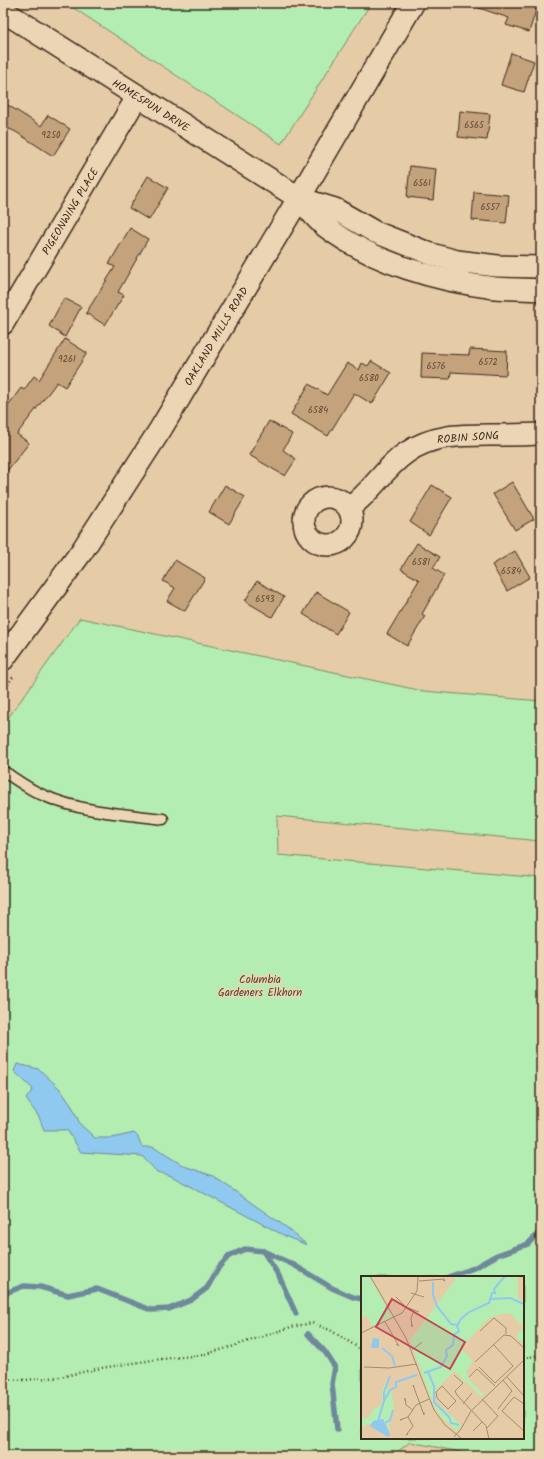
<svg xmlns="http://www.w3.org/2000/svg" width="544" height="1459" font-family="Kalam,sans-serif">
  <style>
    .green { fill: #b3edb1; stroke: #778c68; fill-rule: evenodd }
    .water { fill: #90c9ef; stroke: #6e899b }
    .lines { fill: none; stroke-linecap: round; stroke-linejoin: round }
    .stream { stroke: #6e899b; stroke-width: 5.5 }
    .building { fill: #c4a37c; stroke: #3b2a1e }
    .lane-casing { stroke: #3b2a1e; stroke-width: 13 }
    .street-casing { stroke: #3b2a1e; stroke-width: 24 }
    .secondary-casing { stroke: #3b2a1e; stroke-width: 25 }
    .path { stroke: #3b2a1e; stroke-width: 2.5; stroke-dasharray: 1 3; stroke-linecap: butt }
    .lane { stroke: #ecd5b4; stroke-width: 10 }
    .street { stroke: #ecd5b4; stroke-width: 21 }
    .secondary { stroke: #ecd5b4; stroke-width: 22 }
    .labels { text-anchor: middle; stroke-width: 3; stroke-linejoin: round; paint-order: stroke }
    .number-label { font-size: 9px; fill: #5d4836 }
    .street-label { font-size: 11px; fill: #3b2a1e; stroke: #ecd5b4 }
    .park-label { font-size: 11px; fill: #4d4734; stroke: #ecd5b4 }
    .inset-river { fill: none; stroke: #90c9ef; stroke-width: 2 }
    .inset-road { fill: none; stroke: #a28b70; stroke-width: 1 }
    .view { fill: #c24655; fill-opacity: 0.15; stroke: #c24655; stroke-width: 2 }
    .inset-edge { fill: none; stroke: #3b2a1e; stroke-width: 2 }
  </style>
  <rect width="100%" height="100%" fill="#e6cba7"/>
  <filter id="ink" filterUnits="userSpaceOnUse"><feTurbulence type="fractalNoise" baseFrequency=".025" numOctaves="2"/><feDisplacementMap in="SourceGraphic" scale="8" xChannelSelector="R" yChannelSelector="G"/><feConvolveMatrix kernelMatrix="1 2 1 2 8 2 1 2 1" color-interpolation-filters="sRGB"/></filter>
  <g filter="url(#ink)">
    <g class="green">
      <path d="M66 3H371L281 144Z"/>
      <path d="M80 618 423 691 541 701V841L277 816 278 855 541 878V1456H481L410 1442 392 1456H3V725ZM362 1277H523V1438H362Z"/>
    </g>
    <path class="water" d="M17 1064 39 1069 60 1089 73 1108 80 1124 95 1138H112L134 1133 138 1137 142 1147H153L184 1166 213 1176 286 1227 307 1245 287 1237 171 1176 157 1172 142 1156 81 1152 67 1130H44L39 1117 26 1099 33 1089 14 1071Z"/>
    <g class="lines">
      <g class="stream">
        <path d="M263 1251 279 1276 296 1314"/>
        <path d="M448 1277 474 1268 497 1255 528 1244 541 1230"/>
        <path d="M3 1297 8 1292 24 1286 40 1287 68 1295 97 1289 151 1310 169 1309 191 1300 207 1288 219 1267 229 1256 245 1249 263 1251 294 1265 332 1288 353 1297 362 1299"/>
        <path d="M308 1334 325 1352 335 1367 332 1384 337 1429"/>
      </g>
    </g>
    <g class="building">
      <path d="M474 3H526L537 7 529 32 506 25 509 18 473 6Z"/>
      <path d="M511 53 534 61 524 92 501 85Z"/>
      <path d="M3 102 41 126 48 115 70 129 53 156 16 132 3 126Z"/>
      <path d="M460 111 490 114 487 140 458 137Z"/>
      <path d="M410 166 436 169 433 200 407 197Z"/>
      <path d="M148 176 168 188 149 220 129 208Z"/>
      <path d="M474 192 509 195 506 223 472 220Z"/>
      <path d="M130 228 148 239 118 292 124 295 105 325 86 313 115 267 109 264Z"/>
      <path d="M64 298 81 307 65 337 49 326Z"/>
      <path d="M65 339 87 353 65 387 57 382 17 434 29 443 3 476V412L21 388 24 390 34 376 39 380Z"/>
      <path d="M470 349 507 351 506 375 451 372 450 379 421 378 422 353 469 355Z"/>
      <path d="M371 361 391 373 372 404 354 393 328 436 291 414 309 384 327 395 347 363 359 370 362 363 368 366Z"/>
      <path d="M269 421 292 434 283 450 296 459 285 476 249 455Z"/>
      <path d="M512 482 534 519 515 530 493 494Z"/>
      <path d="M225 485 245 497 229 524 209 512Z"/>
      <path d="M432 485 452 497 429 535 410 522Z"/>
      <path d="M417 543 440 557 433 568 444 575 422 614 425 616 407 646 387 634 419 580 401 569Z"/>
      <path d="M515 551 530 577 507 591 492 565Z"/>
      <path d="M175 560 205 578 185 611 167 601 175 588 163 581Z"/>
      <path d="M257 581 284 597 272 617 245 601Z"/>
      <path d="M316 592 349 612 336 634 303 614Z"/>
    </g>
    <g class="lines">
      <defs>
        <path id="lane" d="M3 771C17 780 30 790 45 796 81 812 124 814 163 819"/>
        <g id="street">
          <path d="M299 198C307 207 315 219 326 227 374 263 437 281 495 288 510 289 526 289 541 290"/>
          <path d="M299 198 335 209 375 232 431 254 457 261 497 266 541 267"/>
          <path d="M3 324 137 97"/>
          <circle cx="328" cy="521" r="24"/>
          <path d="M349 508C371 493 384 468 406 453 431 435 460 435 489 435 506 435 524 435 541 434"/>
        </g>
        <g id="secondary">
          <path d="M3 11 299 198"/>
          <path d="M3 659 82 551 160 430 299 198 413 3"/>
        </g>
      </defs>
      <use href="#lane" class="lane-casing"/>
      <use href="#street" class="street-casing"/>
      <use href="#secondary" class="secondary-casing"/>
      <g class="path">
        <path d="M3 691 13 677"/>
        <path d="M523 1358 541 1355"/>
        <path d="M3 1379 24 1380 60 1377 101 1368 153 1360 202 1355 231 1347 291 1327 312 1323 330 1330 362 1350"/>
      </g>
      <use href="#lane" class="lane"/>
      <use href="#street" class="street"/>
      <use href="#secondary" class="secondary"/>
    </g>
  </g>
  <g class="labels">
    <g class="number-label">
      <text x="474" y="128">6565</text>
      <text x="51" y="138">9250</text>
      <text x="422" y="186">6561</text>
      <text x="490" y="210">6557</text>
      <text x="67" y="362">9261</text>
      <text x="488" y="365">6572</text>
      <text x="436" y="369">6576</text>
      <text x="369" y="381">6580</text>
      <text x="318" y="413">6584</text>
      <text x="421" y="565">6581</text>
      <text x="511" y="574">6584</text>
      <text x="265" y="602">6593</text>
    </g>
    <g class="street-label">
      <text transform="translate(151 105) rotate(32)" y="4">HOMESPUN DRIVE</text>
      <text transform="translate(70 211) rotate(-59)" y="4">PIGEONWING PLACE</text>
      <text transform="translate(216 336) rotate(-59)" y="4">OAKLAND MILLS ROAD</text>
      <text transform="translate(468 437) rotate(-4)" y="4">ROBIN SONG</text>
    </g>
    <g class="park-label">
      <text x="260" y="983">Columbia<tspan x="260" dy="13">Gardeners Elkhorn</tspan></text>
    </g>
  </g>
  <g transform="translate(361 1276)">
    <rect width="163" height="163" fill="#e6cba7"/>
    <path d="M0 0H8L31 41 11 50 6 39 0 42ZM92 0H157V22L163 26V69L155 61 162 51 150 38H141L128 42 100 72 112 85 105 96 108 104 123 118 121 121 93 95 74 115V125L100 149 96 155 80 141 71 126 49 64 94 4ZM28 102 25 113 30 115 33 128 28 148 29 157 25 147 6 148 0 152V142H7L13 133 22 128 21 114Z" fill="#b3edb1"/>
    <path d="M12 62 18 63V72H10ZM22 143 29 158 27 161 9 150 12 145Z" fill="#90c9ef"/>
    <path class="inset-river" d="M72 6V19L76 30 90 48 97 49M130 23 149 22 163 28M21 72 31 80 34 90M67 96 73 110V126L88 141 90 147 98 149M63 97 80 91 86 80 85 74 92 69 93 59 98 55 96 50 100 43 108 36 128 27 131 17H134L133 13 144 0M23 125V116L29 100M17 145 23 125 29 114 35 111V106L56 99M24 147 29 144 32 134"/>
    <path class="inset-road" d="M9 0 45 62 73 134 84 149 101 163M58 5 83 3 84 5 82 4M50 17 63 21M35 21 45 31 58 36M24 46 38 70 35 68M51 48V51L50 42 53 35M119 55 133 42 145 52V58M0 57 41 37 56 15 57 0M51 74 61 66M114 86 143 59 150 60 163 72M3 91 28 92 56 88M118 91 134 107 152 90 132 68M93 99 102 107 94 115 96 119M108 101 116 93 134 110M146 101 163 120M81 110 95 125 87 133 76 122 75 116ZM53 111 52 109 63 139V136M96 119 125 150 128 163M121 123 137 140 126 152M44 125V122L45 129 52 134M102 128 111 117M163 128 153 121 141 135 163 155M137 133 151 115 142 104M42 143 39 144 47 141 55 129 68 123M112 155 121 146M47 158 45 159 52 150 47 141M93 161 100 153 110 135 163 84"/>
    <path class="view" d="M31 23 104 66 89 93 15 51Z"/>
    <rect width="163" height="163" class="inset-edge"/>
  </g>
  <rect width="544" height="1459" fill="none" stroke="#ecd5b4" stroke-width="16"/>
  <rect x="8" y="8" width="528" height="1443" fill="none" stroke="#3b2a1e" stroke-width="1.5" filter="url(#ink)"/>
</svg>
